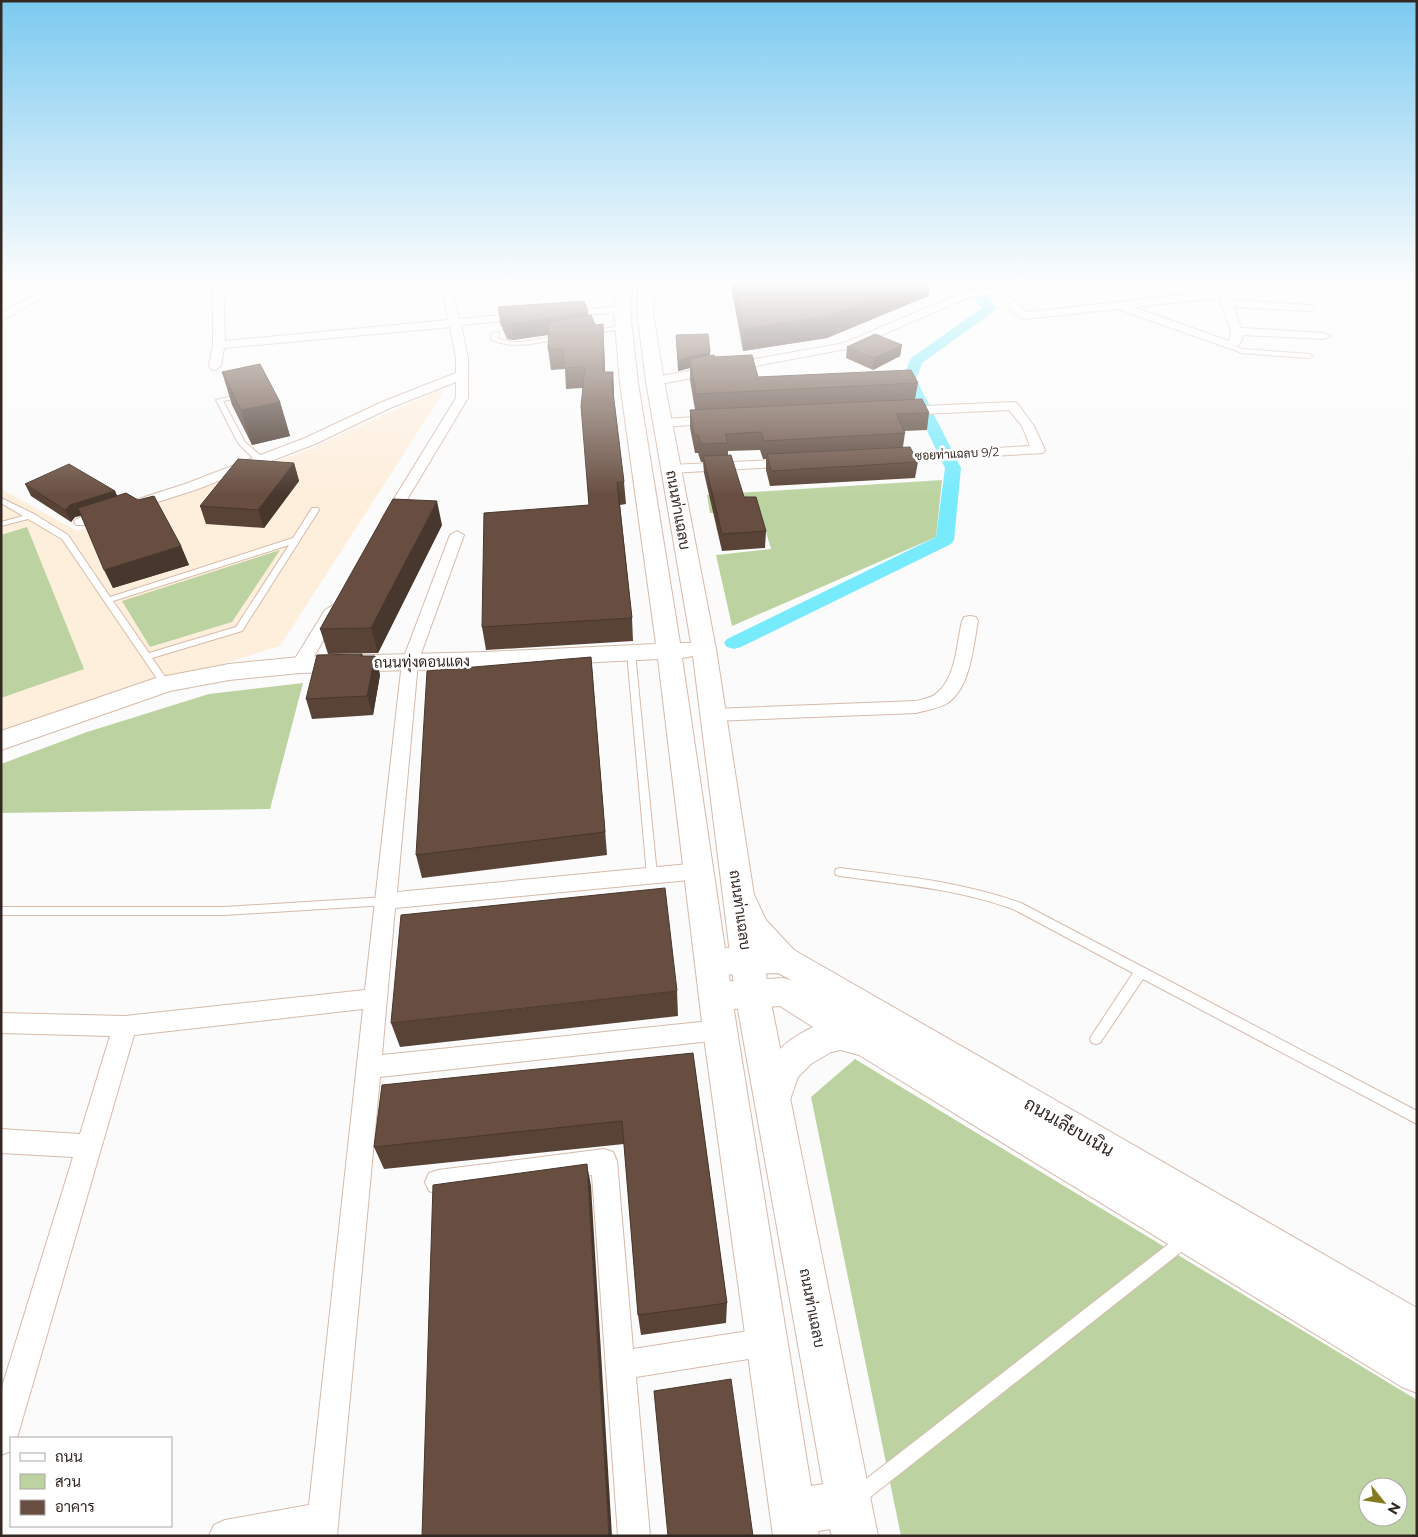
<svg xmlns="http://www.w3.org/2000/svg" width="1418" height="1537" font-family="Montserrat,Sarabun,sans-serif">
  <style>
    .education { fill: #feeedc }
    .green { fill: #bcd3a1; fill-rule: evenodd }
    .lines { fill: none; stroke-linecap: round; stroke-linejoin: round }
    .canal { fill: #77eafc; fill-rule: evenodd }
    .lane-casing { stroke: #d6baa9; stroke-width: 2 }
    .street-casing { stroke: #d6baa9; stroke-width: 2 }
    .secondary-casing { stroke: #d6baa9; stroke-width: 2 }
    .primary-casing { stroke: #d6baa9; stroke-width: 2 }
    .path { stroke: #b4b0ae; stroke-width: 2; stroke-dasharray: 2.5 2.5; stroke-linecap: butt }
    .lane { fill: #fff; fill-rule: evenodd }
    .street { fill: #fff; fill-rule: evenodd }
    .secondary { fill: #fff; fill-rule: evenodd }
    .primary { fill: #fff; fill-rule: evenodd }
    .wall { fill: #594337 }
    .shaded-wall { fill: #48372d }
    .building { fill: #674e40; stroke: #48372d }
    .labels { text-anchor: middle; stroke-width: 5; stroke-linejoin: round; paint-order: stroke }
    .far-street-label { font-size: 12px; fill: #332822; stroke: #fff }
    .street-label { font-size: 15px; fill: #332822; stroke: #fff }
    .near-street-label { font-size: 18px; fill: #332822; stroke: #fff }
  </style>
  <rect width="100%" height="100%" fill="#fbfbfb"/>
  <path class="education" d="M436 391 443 393 280 646 1 733V489L77 531 305 451Z"/>
  <g class="green">
    <path d="M942 480 936 537 732 626 716 555 771 549 760 512 710 513 707 495Z"/>
    <path d="M27 527 84 669 1 698V535Z"/>
    <path d="M280 550 232 622 150 647 122 601Z"/>
    <path d="M303 683 270 809 1 813V764L87 732 209 694Z"/>
    <path d="M855 1059 1417 1400V1536H901L811 1097ZM1368 1487H1398V1517H1368Z"/>
  </g>
  <g class="lines">
    <path class="canal" d="M962 281H974L997 309 922 363 916 379 961 468 954 540 951 544 741 647 734 649 727 647 724 643 727 639 936 537 945 468 902 379 911 358 982 308 963 286Z"/>
    <defs>
      <g id="lane">
        <path d="M624 325 626 326V328L590 334 587 332Z"/>
        <path d="M495 332 500 333 497 338C516 347 541 338 561 335L564 337 561 339C538 342 514 350 492 340L491 335Z"/>
        <path d="M1231 344 1242 349 1309 354 1312 356 1309 358 1241 353 1229 347V345Z"/>
        <path d="M241 394 243 395V397L223 401 245 442 262 457V461H256L238 443 216 400Z"/>
        <path d="M1 498 34 514 68 535 110 597 293 538 312 508H318L319 510 242 631 152 658 170 684 165 687 162 686 62 539 28 519 1 526V522L23 516 1 503ZM289 545 236 627 149 653 113 601Z"/>
        <path d="M631 650 635 653 657 875 656 878H648L647 875 627 653Z"/>
        <path d="M840 868C902 876 962 882 1021 903L1417 1111V1124L1143 979 1100 1043 1096 1044 1092 1043 1090 1039 1092 1035 1133 973 1013 909C957 889 899 884 840 876L836 875 835 872 836 869Z"/>
        <path d="M386 897 390 898 392 901 390 904 386 905 224 915H1V907H224Z"/>
        <path d="M1185 1233 1190 1235 1192 1240 1190 1245 864 1502 858 1504 852 1502 850 1496 852 1490 1180 1235Z"/>
      </g>
      <g id="street">
        <path d="M60 281H73L1 321V313Z"/>
        <path d="M213 281H223L225 341 448 320 445 302 433 281H443L455 302 459 319 525 313 531 316 525 319 461 325 468 358V398L393 523H383L381 520 456 398V382L390 408 315 444 195 490 86 525H76L74 522 76 519 185 484 305 438 382 402 456 373V358L450 327 224 348 221 366 215 370 211 369 209 366 213 345Z"/>
        <path d="M1052 281H1088L1083 284 1005 293 1027 312 1217 291 1213 281H1223L1231 300 1310 305 1315 308 1310 311 1233 307 1241 328 1324 333 1330 336 1324 339 1243 335C1243 341 1237 348 1231 349L1118 309 1024 319 1020 318 994 294 970 297 851 348 655 385 649 381 655 377 844 343 964 292 988 289 985 285 990 282 999 287ZM1219 298 1231 331 1229 341 1133 307Z"/>
        <path d="M622 307 626 308V312L565 316 559 313 565 310Z"/>
        <path d="M1013 402 1017 403 1034 426 1045 450 1043 453 889 462 882 458 889 454 1030 446 1022 426 1009 410 903 415 897 411 903 407Z"/>
        <path d="M715 416 721 420 720 423 662 427 656 423 662 419Z"/>
        <path d="M792 459 799 463 797 466 671 473 664 469 671 465Z"/>
        <path d="M457 531 464 535 418 662 397 892 699 863 706 865 709 871 706 877 699 879 395 908 382 1055 720 1020 728 1023 732 1030 728 1037 720 1040 380 1077 337 1536H209L214 1525 225 1520 309 1505 363 1009 134 1035 17 1438H11V1451L1 1455V1390L73 1157 1 1153V1129L80 1134 110 1036 1 1033V1013L125 1016 365 990 402 662 450 535Z"/>
        <path d="M333 605 341 610 309 665 306 669H294L291 665 325 610Z"/>
        <path d="M970 616 976 617 978 621C973 646 971 689 946 704 937 709 926 710 916 713L713 721 707 719 704 715 707 711 713 709 916 701C924 699 932 698 938 692 956 677 957 642 962 621L964 617Z"/>
        <path d="M604 1149 613 1152 617 1161 633 1349 767 1328 777 1332 781 1342 777 1352 767 1356 636 1377 650 1536H618L592 1175 438 1194 429 1191 425 1182 429 1173 438 1170Z"/>
      </g>
      <path id="secondary" d="M617 281H633L630 310 638 383 680 643H691L646 381 637 312 638 281H654L653 312 664 381 716 649 769 993 878 1536H832L830 1529 818 1531 819 1536H773L703 1030 658 659 486 668 300 673 229 680 170 691 1 750V731L156 678 229 664 300 657 486 652 656 644 620 383 614 310ZM693 656 735 993 823 1484 811 1486 737 1030 682 658Z"/>
      <path id="primary" d="M738 880 749 884 766 920 794 950 1417 1308V1393L1402 1387 859 1055 841 1050 831 1052 811 1064 798 1077 786 1111 773 1115 760 1111 755 1099C770 1059 773 1047 813 1027L780 1006 716 1010 704 1006 699 996 704 986 716 982 784 978 793 981 778 973 711 975 700 971 695 962 700 953 711 949 750 947 735 922 723 892 727 884Z"/>
    </defs>
    <use href="#lane" class="lane-casing"/>
    <use href="#street" class="street-casing"/>
    <use href="#secondary" class="secondary-casing"/>
    <use href="#primary" class="primary-casing"/>
    <path class="path" d="M663 294 727 292"/>
    <use href="#lane" class="lane"/>
    <use href="#street" class="street"/>
    <use href="#secondary" class="secondary"/>
    <use href="#primary" class="primary"/>
  </g>
  <g class="wall">
    <path d="M730 281H935L930 282 928 296 827 338 743 351Z"/>
    <path d="M498 307 589 316 595 325 603 324 605 372H613L614 398 624 482 626 504 620 505 632 618 633 641 486 650 482 627 589 505 583 388 566 389 565 369 551 370 548 349 549 335 513 340 507 339 500 323Z"/>
    <path d="M676 335 710 355 715 357 758 377 918 383 915 399 929 413 927 430 904 431 905 433 903 447 918 462 915 478 770 486 766 470V459H763L760 450 728 451V455L744 497 766 531 765 548 722 551 704 473 703 462H701L698 453H695L690 428V410H695L690 380V368L678 371Z"/>
    <path d="M902 345 900 356 873 370 846 358 847 347Z"/>
    <path d="M222 372 280 402 290 436 252 445 232 405Z"/>
    <path d="M294 463 299 481 264 528 206 524 200 506Z"/>
    <path d="M25 484 115 491 117 496 181 546 189 565 113 588 81 516 75 517 71 522 31 496Z"/>
    <path d="M442 525 378 653 328 654 320 629Z"/>
    <path d="M362 654 363 656H375L380 675 373 715 312 719 306 699Z"/>
    <path d="M591 657 607 855 422 878 416 855Z"/>
    <path d="M677 991 678 1016 400 1047 391 1023Z"/>
    <path d="M693 1053 727 1303 726 1323 641 1335 638 1315 624 1144 384 1169 374 1147Z"/>
  </g>
  <g class="shaded-wall">
    <path d="M915 281H930L928 296 827 338 743 351V329Z"/>
    <path d="M588 312 590 328 513 340 511 324Z"/>
    <path d="M603 324 604 344 606 393 604 372Z"/>
    <path d="M902 345 900 356 873 370 874 358Z"/>
    <path d="M710 352V364L690 359V368L678 371V360Z"/>
    <path d="M613 372 614 393 613 405 612 384Z"/>
    <path d="M280 402 290 436 252 445 241 410Z"/>
    <path d="M294 463 299 481 264 528 258 510Z"/>
    <path d="M115 491 120 503 75 517 71 522 65 510 70 505Z"/>
    <path d="M437 501 442 525 378 653 371 628Z"/>
    <path d="M181 546 189 565 113 588 104 570Z"/>
    <path d="M375 656 380 675 373 715 367 696Z"/>
    <path d="M591 657 593 680 607 855 605 832Z"/>
    <path d="M587 1164 591 1186 612 1536H609Z"/>
  </g>
  <g class="building">
    <path d="M734 281H915L829 316 743 329Z"/>
    <path d="M584 301 588 312 511 324 505 323 498 307Z"/>
    <path d="M591 315 595 325 603 324 604 372H613L612 384 624 482H617L632 618 482 627 484 513 589 505 581 406 585 367 564 368 563 349H548L549 322Z"/>
    <path d="M708 334 710 352 678 360 676 335Z"/>
    <path d="M875 334 902 345 874 358 847 347Z"/>
    <path d="M714 355 715 357 752 355 758 377 911 370 918 383 696 394 690 359Z"/>
    <path d="M260 364 280 402 241 410 222 372Z"/>
    <path d="M922 399 929 413 896 414 905 433 764 441 761 432 725 434 728 443 701 444 698 435H694L690 410Z"/>
    <path d="M910 447 918 462 771 471 767 454Z"/>
    <path d="M731 455 744 497H756L766 531 722 534 703 456Z"/>
    <path d="M238 459 294 463 258 510 200 506Z"/>
    <path d="M69 464 115 491 70 505 65 510 25 484Z"/>
    <path d="M126 493 138 500 154 496 181 546 104 570 78 508Z"/>
    <path d="M393 499 437 501 371 628 320 629Z"/>
    <path d="M362 654 361 656H375L367 696 306 699 317 655Z"/>
    <path d="M591 657 605 832 416 855 427 671Z"/>
    <path d="M665 888 677 991 391 1023 401 915Z"/>
    <path d="M693 1053 727 1303 638 1315 622 1121 374 1147 382 1085Z"/>
    <path d="M587 1164 609 1536H422L433 1185Z"/>
    <path d="M731 1379 753 1536H668L654 1391Z"/>
  </g>
  <linearGradient id="sky" x2="0" y2="1"><stop stop-color="#7bcaf0"/><stop offset="0.57" stop-color="#fdfdfd"/><stop offset="1" stop-color="#fdfdfd" stop-opacity="0"/></linearGradient>
  <rect width="1418" height="496" fill="url(#sky)"/>
  <g class="labels">
    <g class="far-street-label">
      <text transform="translate(957 454) rotate(-3)" y="4">ซอยท่าแฉลบ 9/2</text>
    </g>
    <g class="street-label">
      <text transform="translate(678 510) rotate(80)" y="5">ถนนท่าแฉลบ</text>
      <text transform="translate(422 662) rotate(-1)" y="5">ถนนทุ่งดอนแดง</text>
      <text transform="translate(740 910) rotate(82)" y="5">ถนนท่าแฉลบ</text>
      <text transform="translate(812 1308) rotate(79)" y="5">ถนนท่าแฉลบ</text>
    </g>
    <g class="near-street-label">
      <text transform="translate(1069 1127) rotate(30)" y="6">ถนนเลียบเนิน</text>
    </g>
  </g>
  <rect width="1418" height="1537" fill="none" stroke="#332822" stroke-width="5"/>
  <rect x="10" y="1437" width="162" height="90" fill="#ffffff" stroke="#ada9a7"/>
  <rect x="20" y="1453" width="25" height="8" fill="#ffffff" stroke="#ada9a7"/>
  <text x="55" y="1462" font-size="15" fill="#332822">ถนน</text>
  <rect x="20" y="1474" width="25" height="15" fill="#bcd3a1" stroke="#ada9a7"/>
  <text x="55" y="1487" font-size="15" fill="#332822">สวน</text>
  <rect x="20" y="1500" width="25" height="15" fill="#674e40" stroke="#ada9a7"/>
  <text x="55" y="1512" font-size="15" fill="#332822">อาคาร</text>
  <g transform="translate(1383 1502) rotate(120)"><circle r="24" fill="#ffffff" stroke="#ada9a7"/>
  <path d="M0-4L9 19L0 12L-9 19Z" fill="#847b21"/>
  <text y="-8" font-size="14" font-weight="bold" text-anchor="middle" fill="#332822">N</text>
  </g>
</svg>
